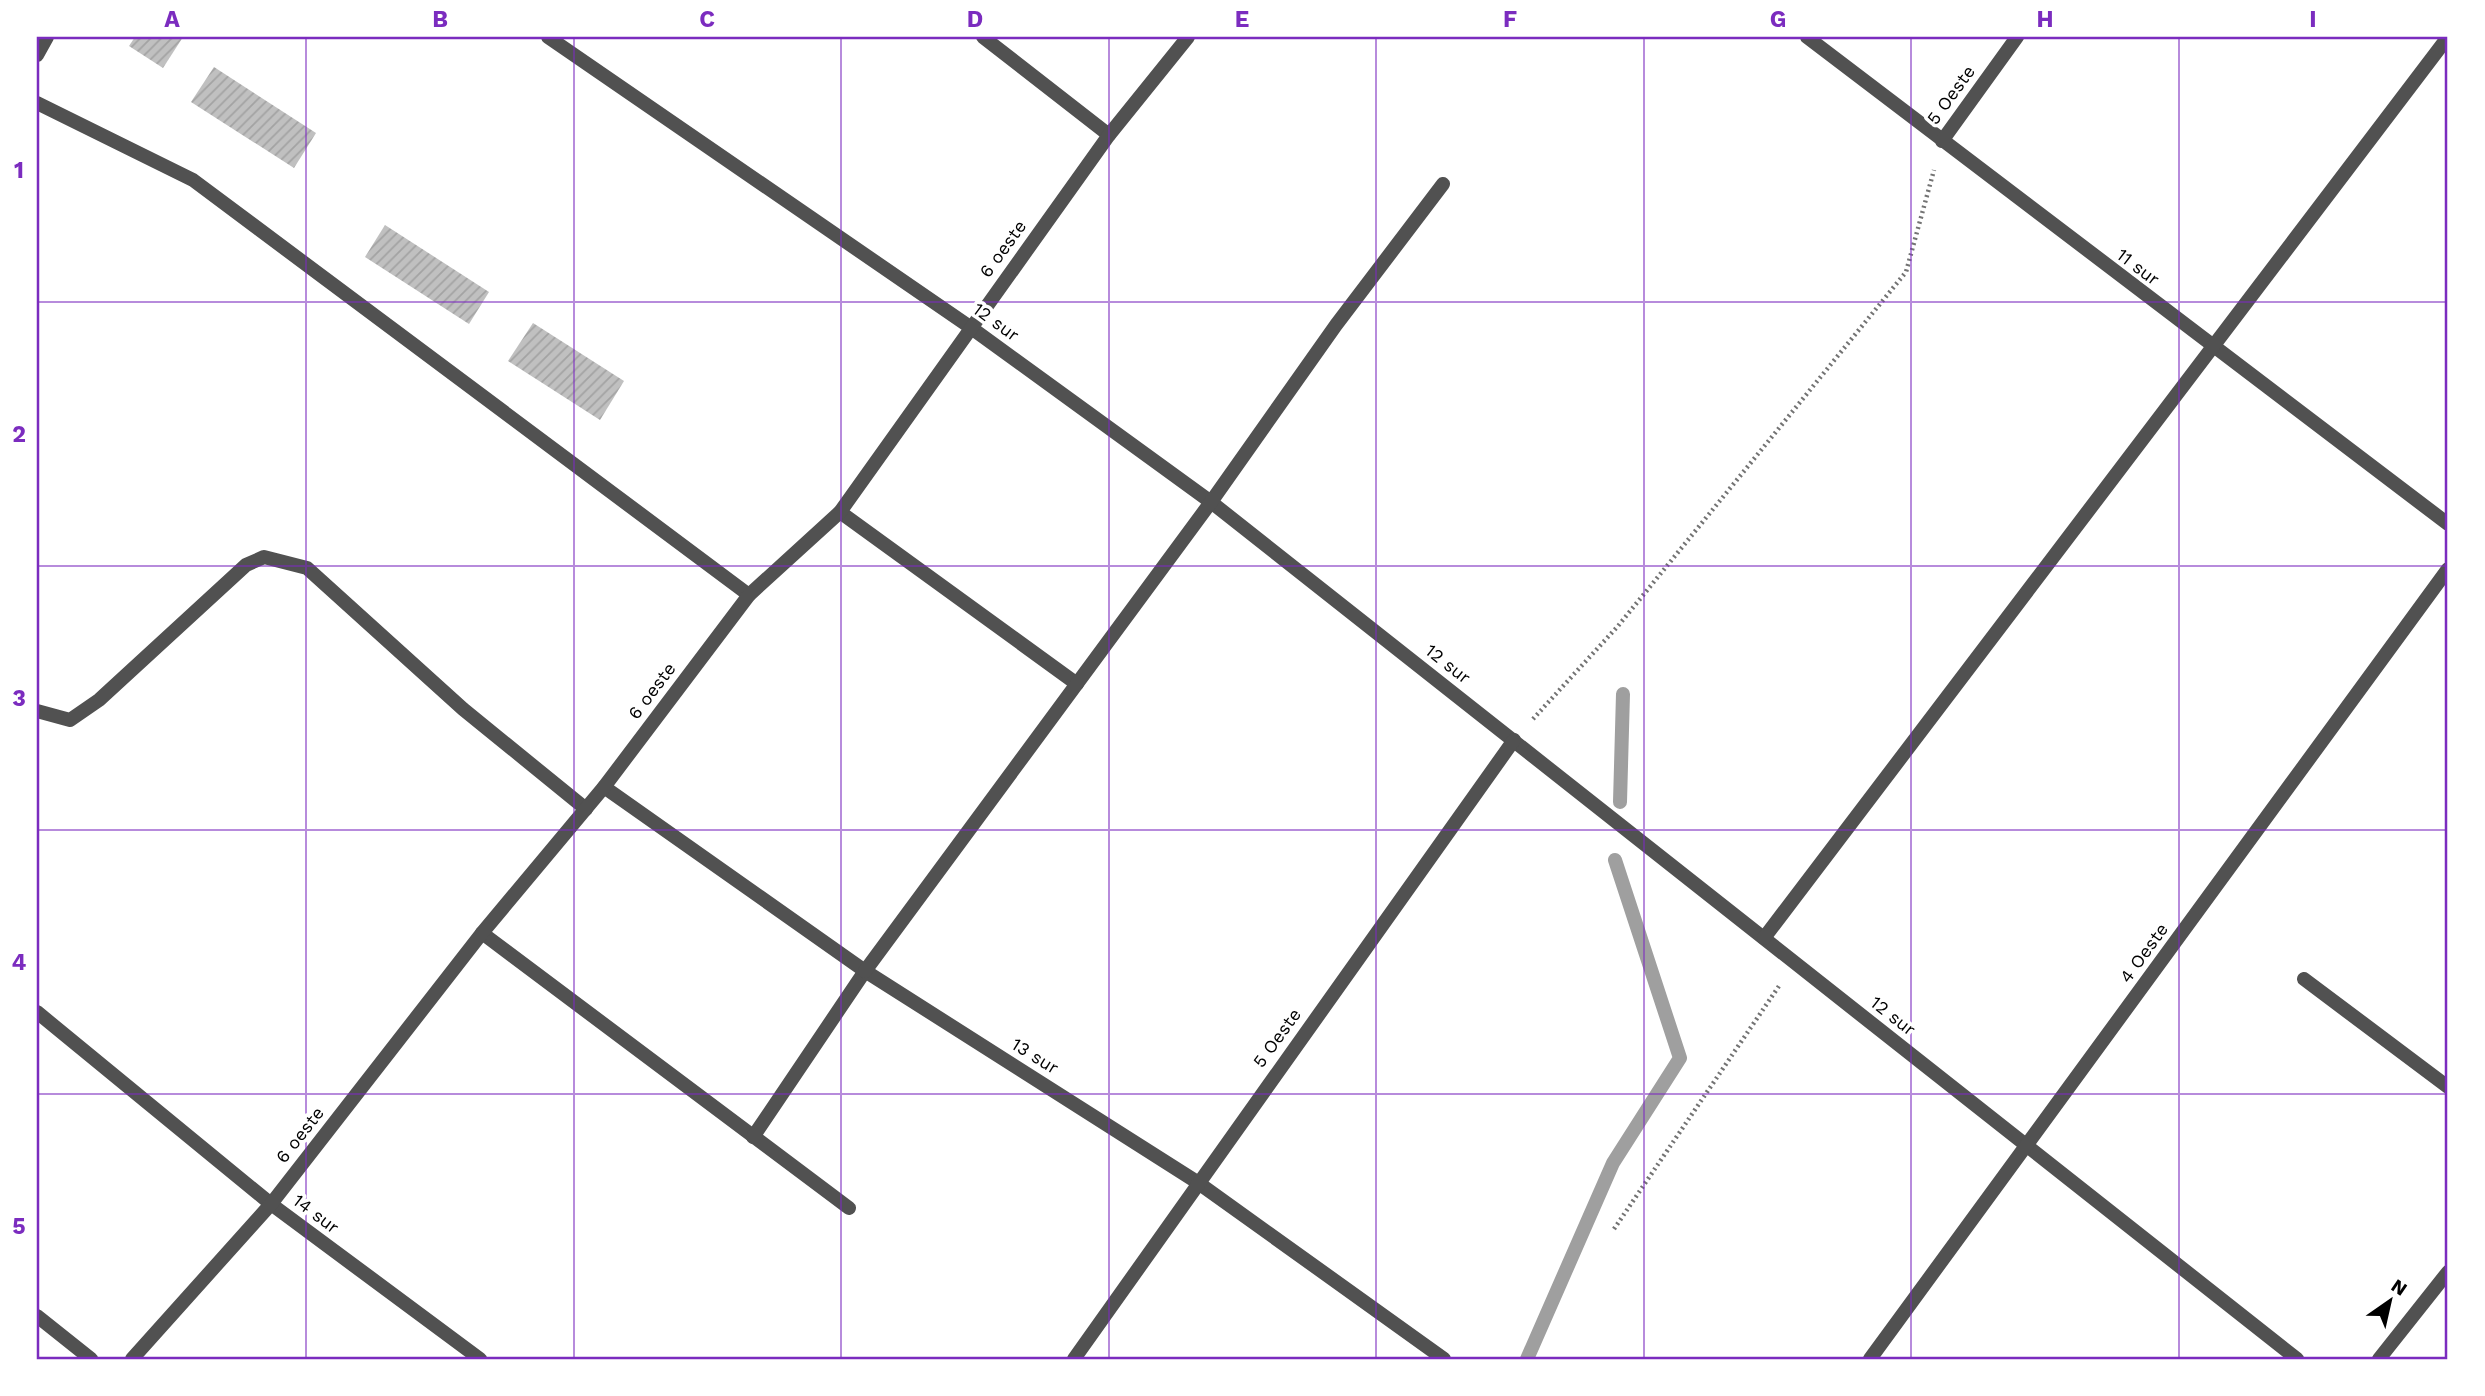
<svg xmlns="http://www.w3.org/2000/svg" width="2485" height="1396" font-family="'Work Sans',sans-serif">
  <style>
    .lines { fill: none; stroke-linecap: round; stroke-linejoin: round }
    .stream { stroke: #9f9f9f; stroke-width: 14 }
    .building { fill: url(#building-hatch) }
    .path { stroke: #737373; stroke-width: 4.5; stroke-dasharray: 2 3.5; stroke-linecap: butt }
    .lane { stroke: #515151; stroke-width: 14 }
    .street { stroke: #515151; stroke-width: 14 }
    .grid { fill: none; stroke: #7b2cbf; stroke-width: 2; stroke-opacity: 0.55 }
    .labels { text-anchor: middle; stroke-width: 7; stroke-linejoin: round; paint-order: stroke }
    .street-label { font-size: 18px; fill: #000; stroke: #fff }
    .neatline { fill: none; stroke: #7b2cbf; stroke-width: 2.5 }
    .grid-label { font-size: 23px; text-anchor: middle; font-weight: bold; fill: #7b2cbf }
  </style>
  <defs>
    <pattern id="building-hatch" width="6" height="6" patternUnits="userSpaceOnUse" patternTransform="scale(1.75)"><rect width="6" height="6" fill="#c0c0c0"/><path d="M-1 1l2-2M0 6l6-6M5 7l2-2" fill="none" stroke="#a3a3a3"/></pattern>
  </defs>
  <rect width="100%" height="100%" fill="#fff"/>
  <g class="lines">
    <g class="stream">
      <path d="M1620 802 1623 694"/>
      <path d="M1527 1359 1613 1163 1680 1058 1615 860"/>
    </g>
  </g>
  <g class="building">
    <path d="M135 37H183L163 68 129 46Z"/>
    <path d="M214 67 316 133 294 168 191 102Z"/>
    <path d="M385 225 489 292 469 324 365 257Z"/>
    <path d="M533 323 624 381 600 420 508 361Z"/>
  </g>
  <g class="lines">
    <g class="path">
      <path d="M1533 719 1618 626 1906 272 1934 170"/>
      <path d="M1614 1229 1779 986"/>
    </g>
    <g class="lane">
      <path d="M840 512 1077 684"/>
      <path d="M37 711 70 720 99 700 246 565 264 557 307 568 463 709 586 809"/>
      <path d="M482 933 849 1208"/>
      <path d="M2304 979 2448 1087"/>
      <path d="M753 1137 865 971"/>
    </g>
    <g class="street">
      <path d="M548 37 970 327 1211 502 2297 1359"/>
      <path d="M983 37 1109 135"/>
      <path d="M1807 37 2448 524"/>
      <path d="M37 55 47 37"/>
      <path d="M37 103 193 180 749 595"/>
      <path d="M1942 141 2017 37"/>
      <path d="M604 787 865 971 1197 1182 1444 1359"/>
      <path d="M1764 938 2448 37"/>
      <path d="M865 971 1211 502 1336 325 1443 184"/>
      <path d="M37 1012 271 1204 480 1359"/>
      <path d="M37 1316 91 1359"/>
      <path d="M132 1359 271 1204 482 933 604 787 749 595 840 512 1109 135 1188 37"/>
      <path d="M1074 1359 1514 740"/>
      <path d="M1870 1359 2448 569"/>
      <path d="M2379 1359 2448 1272"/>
    </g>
  </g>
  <path class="grid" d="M306 37V1359M574 37V1359M841 37V1359M1109 37V1359M1376 37V1359M1644 37V1359M1911 37V1359M2179 37V1359M37 302H2448M37 566H2448M37 830H2448M37 1094H2448"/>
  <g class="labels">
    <g class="street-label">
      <text transform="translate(1951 95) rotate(-54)" y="6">5 Oeste</text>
      <text transform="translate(1003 249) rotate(-54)" y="6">6 oeste</text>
      <text transform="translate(2138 267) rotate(37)" y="6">11 sur</text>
      <text transform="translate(996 322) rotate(36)" y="6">12 sur</text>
      <text transform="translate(1448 664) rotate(38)" y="6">12 sur</text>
      <text transform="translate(652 691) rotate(-53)" y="6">6 oeste</text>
      <text transform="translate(2144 953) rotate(-54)" y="6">4 Oeste</text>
      <text transform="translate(1893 1016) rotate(38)" y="6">12 sur</text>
      <text transform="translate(1277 1038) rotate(-54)" y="6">5 Oeste</text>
      <text transform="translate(1035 1056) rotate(32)" y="6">13 sur</text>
      <text transform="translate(300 1135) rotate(-52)" y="6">6 oeste</text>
      <text transform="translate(316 1214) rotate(37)" y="6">14 sur</text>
    </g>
  </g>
  <rect width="2485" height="1396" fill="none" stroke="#ffffff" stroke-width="77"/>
  <g transform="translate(2390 1301) rotate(34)" stroke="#ffffff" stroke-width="5" paint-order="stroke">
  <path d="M0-5L12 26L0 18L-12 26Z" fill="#000000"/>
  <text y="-10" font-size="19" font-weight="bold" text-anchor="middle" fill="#000000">N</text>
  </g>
  <rect x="38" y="38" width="2408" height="1320" class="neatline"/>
  <g class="grid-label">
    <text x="172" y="27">A</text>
    <text x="440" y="27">B</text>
    <text x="707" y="27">C</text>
    <text x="975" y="27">D</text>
    <text x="1242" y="27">E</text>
    <text x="1510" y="27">F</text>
    <text x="1778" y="27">G</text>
    <text x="2045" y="27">H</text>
    <text x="2313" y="27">I</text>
    <text x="19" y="178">1</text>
    <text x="19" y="442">2</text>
    <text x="19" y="706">3</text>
    <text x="19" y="970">4</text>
    <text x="19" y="1234">5</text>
  </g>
</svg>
